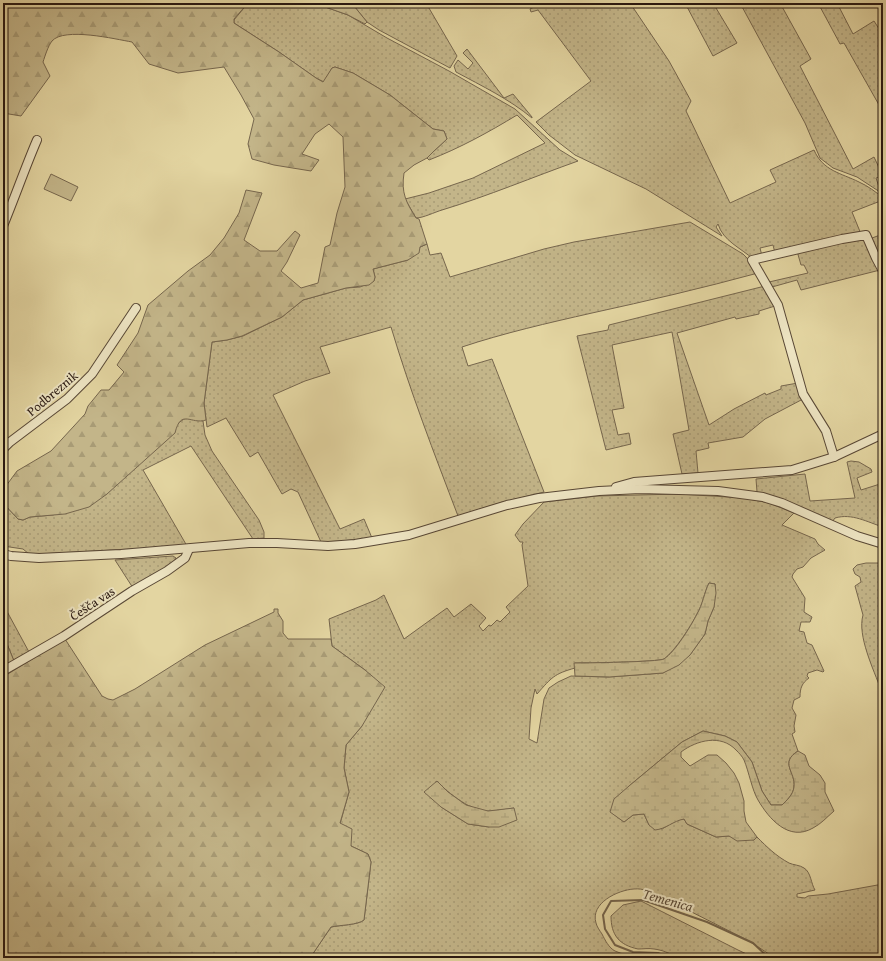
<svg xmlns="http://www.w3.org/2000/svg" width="886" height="961" font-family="'Gentium Book Plus',serif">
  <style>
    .green { fill: url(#green-dots); stroke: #76664d; fill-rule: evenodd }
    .forest { fill: url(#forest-firs); stroke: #76664d }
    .wetland { fill: url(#wetland-marsh); stroke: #76664d }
    .pitch { fill: #c3b589; stroke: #76664d }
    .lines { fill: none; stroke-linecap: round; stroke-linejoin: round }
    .stream { stroke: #73634a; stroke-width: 2 }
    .minor-casing { stroke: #584735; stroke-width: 10 }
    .minor { stroke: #ede4c2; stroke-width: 8 }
    .labels { text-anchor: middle; stroke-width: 4; stroke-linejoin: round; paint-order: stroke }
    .street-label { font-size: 13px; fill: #291811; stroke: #ede4c2 }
    .water-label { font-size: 14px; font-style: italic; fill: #5a4a37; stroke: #ede4c2 }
  </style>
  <defs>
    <pattern id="green-dots" width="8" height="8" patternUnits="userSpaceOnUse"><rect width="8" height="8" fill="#c3b589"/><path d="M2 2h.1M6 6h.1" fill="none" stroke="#a89b75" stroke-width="1.8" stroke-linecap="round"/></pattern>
    <pattern id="forest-firs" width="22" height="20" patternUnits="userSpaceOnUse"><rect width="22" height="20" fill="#c3b589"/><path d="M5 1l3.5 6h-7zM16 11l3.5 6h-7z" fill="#a89b75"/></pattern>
    <pattern id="wetland-marsh" width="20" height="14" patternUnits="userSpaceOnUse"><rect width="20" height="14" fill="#c3b589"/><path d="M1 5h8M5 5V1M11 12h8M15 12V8" fill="none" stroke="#a89b75"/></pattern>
  </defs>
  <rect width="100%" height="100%" fill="#e3d5a1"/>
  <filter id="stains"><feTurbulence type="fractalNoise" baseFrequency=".005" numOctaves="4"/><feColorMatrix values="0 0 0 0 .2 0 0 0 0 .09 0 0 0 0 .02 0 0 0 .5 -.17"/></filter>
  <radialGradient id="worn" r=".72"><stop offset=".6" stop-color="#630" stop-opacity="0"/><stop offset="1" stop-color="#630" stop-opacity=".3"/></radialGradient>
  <g class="green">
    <path d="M248 3H314L348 15 387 38 449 71 515 109 560 150 578 161C533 177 488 196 442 210 435 212 423 218 416 218L405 199 429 193 473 178 545 143 517 115C489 132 460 148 429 160L427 158 434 151 447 139 444 131 433 129 390 95 353 73 335 67 332 68 324 82 316 78 279 52 234 23V20Z"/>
    <path d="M354 3H426L457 56 450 68 379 30 367 22 354 6Z"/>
    <path d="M542 3H630L669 61 691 101 686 111 730 203 776 182 770 170 814 150C823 171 841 173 859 182 868 186 876 192 883 198V200L852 212 861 234 775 253 773 245 760 248 762 256 753 259C741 248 723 241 718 224L716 227 722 236 646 189 575 155 549 135 536 122 591 81 538 10 531 12 530 9Z"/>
    <path d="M685 3H713L737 43 713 56Z"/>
    <path d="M740 3H780L811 59 800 66 853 169 874 157 883 176 876 178 880 190 883 189V194L857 177 833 168 820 158 805 123Z"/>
    <path d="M818 3H837L853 34 874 21 883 35V112L844 43 840 44 839 42Z"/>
    <path d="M467 49 504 98 513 94 532 117V118C509 99 482 86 456 72L454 66 458 60 468 69 473 63 463 53Z"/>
    <path d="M690 222 743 254 751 262 758 273C703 288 647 301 592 313 548 323 504 333 462 347L468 366 492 359 544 492 496 504 458 516C434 453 410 391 391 327L320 347 330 373 305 381 273 395 340 529 364 519 372 538 341 541 321 542 298 492 291 489 282 494 258 452 250 457 226 418 207 427 204 403 212 342 227 340 243 336 282 317 303 300 346 288 360 287 374 281 375 277 373 269 408 260 420 247 427 244 430 255 441 253 450 277 544 249 574 242Z"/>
    <path d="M883 234V264L871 241 872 238Z"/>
    <path d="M862 238 866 240 880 270 801 290 797 280 772 287 769 282 808 273 804 265H801L797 251Z"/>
    <path d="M765 286 775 306 759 311V314L736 319 735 317 677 333 709 425 734 409 765 393 766 395 781 389V386L798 383 803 399 765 419 743 437 708 443 709 448 696 451 698 473 682 474 673 434 689 430 672 332 612 345 624 408 612 410 618 435 629 433 631 444 606 450 577 336 608 330 609 325Z"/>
    <path d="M190 418 203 421 205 435 212 451 259 520 264 532V538L253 539 191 446 143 470 187 546 38 554H29L23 549 3 546V503L18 519 23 520 30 517 53 515 107 494 177 424 184 419Z"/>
    <path d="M851 461 859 462 871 469 872 472 857 478 861 490 880 484 883 495V527C867 522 852 513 835 518L832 522 787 501 757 492 756 479 805 474 810 501 855 498 847 462Z"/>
    <path d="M679 494 744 498 769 503 794 513 782 525 815 539 818 544 825 550 811 558 803 567 797 569 793 574 792 577 805 598 804 612 812 617 810 622H801L799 631 804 632 807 643 812 645 824 671 823 672 817 670 808 673 807 676 809 678C802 683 800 688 800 697L794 700 792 708 796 715 794 726 795 732 792 734 798 751C779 763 796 772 794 787 793 795 787 800 782 805H771L762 791 752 762 737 742 725 736 703 731 682 742 629 786 611 812 624 822 633 815 644 814 649 825 662 829 677 820 684 819 687 824 716 837 729 836 754 840 757 837C767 847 776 856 789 863 793 865 800 865 804 868 811 872 811 884 815 890L797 894V897L805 898 808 896 828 894 883 884V958H775L749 941 658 895C650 892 643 888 634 889 618 890 590 903 596 923 597 927 600 931 602 934 605 940 609 948 615 951 630 958 647 955 663 958H310L331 927C340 925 358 925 364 920L371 862 368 854 351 846 340 824 349 792 344 768 346 745 362 726 365 670 332 646 329 619 376 600 384 595 404 639 447 608 454 617 471 604 486 618 479 626 483 631 489 625 491 626 497 620 500 622 510 612 506 607 528 586 522 545 523 542H520L515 535 523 524 544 502 597 496ZM709 583 715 584 714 607 708 621 705 634 690 655 663 673 609 677 571 676 558 682 549 688 544 699 537 743 529 739 531 708 535 689 537 694C552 677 554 674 575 668V663C587 663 658 662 664 659 675 651 691 626 697 614 703 604 704 593 709 583ZM436 781C449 793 471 812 489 811 498 811 506 809 514 808L489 827 468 824 441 807Z"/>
    <path d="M173 556 176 558 173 563 133 588 115 560Z"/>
    <path d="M866 563H883V690H881C874 670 857 636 863 615L855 586 861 582 860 577 855 574 853 569 857 565Z"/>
    <path d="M3 604 29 652 14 661 3 634Z"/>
    <path d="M641 901 738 950 755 958H677C670 953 662 950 654 949 649 948 643 949 638 949 619 945 611 935 611 916L623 905Z"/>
  </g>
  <g class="forest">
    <path d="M3 3H248L234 19V23L237 25 279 52 316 78 323 82 332 68 335 67 353 73 390 95 433 129 444 131 447 139 434 151 427 158 414 165 404 173C401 193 406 202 416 218L419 219 427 244 420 247 419 253 408 260 373 269 375 277 374 281 369 285 346 288 303 300 282 317 242 336 227 340 212 342 204 403 206 420C191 425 181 408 175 433L107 494 89 507 65 514 30 517 23 520 18 519 3 503V490L17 471 51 451 85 414 88 406 101 390H109L124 372 117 365 138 333 148 305 188 271 210 255 224 238 239 213 246 190 262 193 244 240 260 251H277L295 231 300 235 287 262 281 271 301 288 318 283 325 247 330 245 337 213 345 187 343 137 329 124 315 134 302 154 319 160 311 171 274 165 252 159 248 144 254 119 241 95 224 67 178 73 149 64 132 42C115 39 64 27 52 41 48 46 45 56 43 62L50 76 21 116 3 113Z"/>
    <path d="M314 3H354V6L367 22 365 24 348 15Z"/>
    <path d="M274 609H278V613L283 621V633L288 639H331L332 646 365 670 385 687 362 726 346 745 344 768 349 792 340 823 352 829 351 846 368 854 371 862 364 920C358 925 340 925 331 927L310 958H3V677L65 639 102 696 108 699 113 700 135 689 205 645 274 612Z"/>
  </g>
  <g class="wetland">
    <path d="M709 583 715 584 716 593 714 607 708 621 705 634 690 655 679 665 663 673 609 677 575 676 574 663C586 663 658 662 664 659 675 652 691 626 697 614 703 604 704 593 709 583Z"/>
    <path d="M703 731 725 736 737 742 752 762 762 791 771 805H782C787 800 793 795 794 787 796 772 779 763 798 751L805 755 809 766 820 775 825 783V792L834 811C827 817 821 824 813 828 789 842 769 819 758 800 752 790 749 772 744 760 742 756 739 753 736 750 721 734 697 740 681 752V757L690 766 708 755H717L726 763 734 773 739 783 744 801V811L746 822 757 837 754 840 737 841 729 836 716 837 687 824 684 819C673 821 666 829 655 830L649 825 644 814 633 815 624 822 610 812 614 799 629 786 682 742Z"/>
    <path d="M437 781 448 792 466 805 488 811 514 808 517 820 499 827H489L468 824 441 807 424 792Z"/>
  </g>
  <g class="pitch">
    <path d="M51 174 78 187 71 201 44 189Z"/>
    <path d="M3 634 14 661 3 667Z"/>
  </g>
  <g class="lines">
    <path class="stream" d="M671 958 658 953 633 952 615 945 605 929 603 915 611 901 643 900 707 922 753 943 769 958"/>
    <defs>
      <g id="minor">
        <path d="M3 226C15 197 25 168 37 140"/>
        <path d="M3 449 10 442 67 399 92 374 136 308"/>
        <path d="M834 457 826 431 803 394 778 305 752 260 842 239 866 235 876 258 883 271"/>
        <path d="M616 487 634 482 792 470 834 457 883 434"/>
        <path d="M3 554 11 556 39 558 121 554 249 543H277L328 546 355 544 409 535 507 505 539 498 599 491 640 489 718 491 763 497 782 503 857 536 883 544"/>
        <path d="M3 671 64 636 132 591 167 571 185 558 189 549"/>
      </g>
    </defs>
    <use href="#minor" class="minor-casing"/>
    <use href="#minor" class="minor"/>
  </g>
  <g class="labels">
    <g class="street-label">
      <text transform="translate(52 393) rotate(-40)" y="5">Podbreznik</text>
      <text transform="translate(92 603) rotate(-33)" y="5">Češča vas</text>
    </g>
    <g class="water-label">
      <text transform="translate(668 900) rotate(16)" y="5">Temenica</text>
    </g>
  </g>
  <rect width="886" height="961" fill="none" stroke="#e3d5a1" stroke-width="16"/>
  <rect x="4" y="4" width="878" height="953" fill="none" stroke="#291811" stroke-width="2"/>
  <rect x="8" y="8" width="870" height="945" fill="none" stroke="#291811"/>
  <rect width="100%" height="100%" filter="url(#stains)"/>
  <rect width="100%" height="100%" fill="url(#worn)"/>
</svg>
